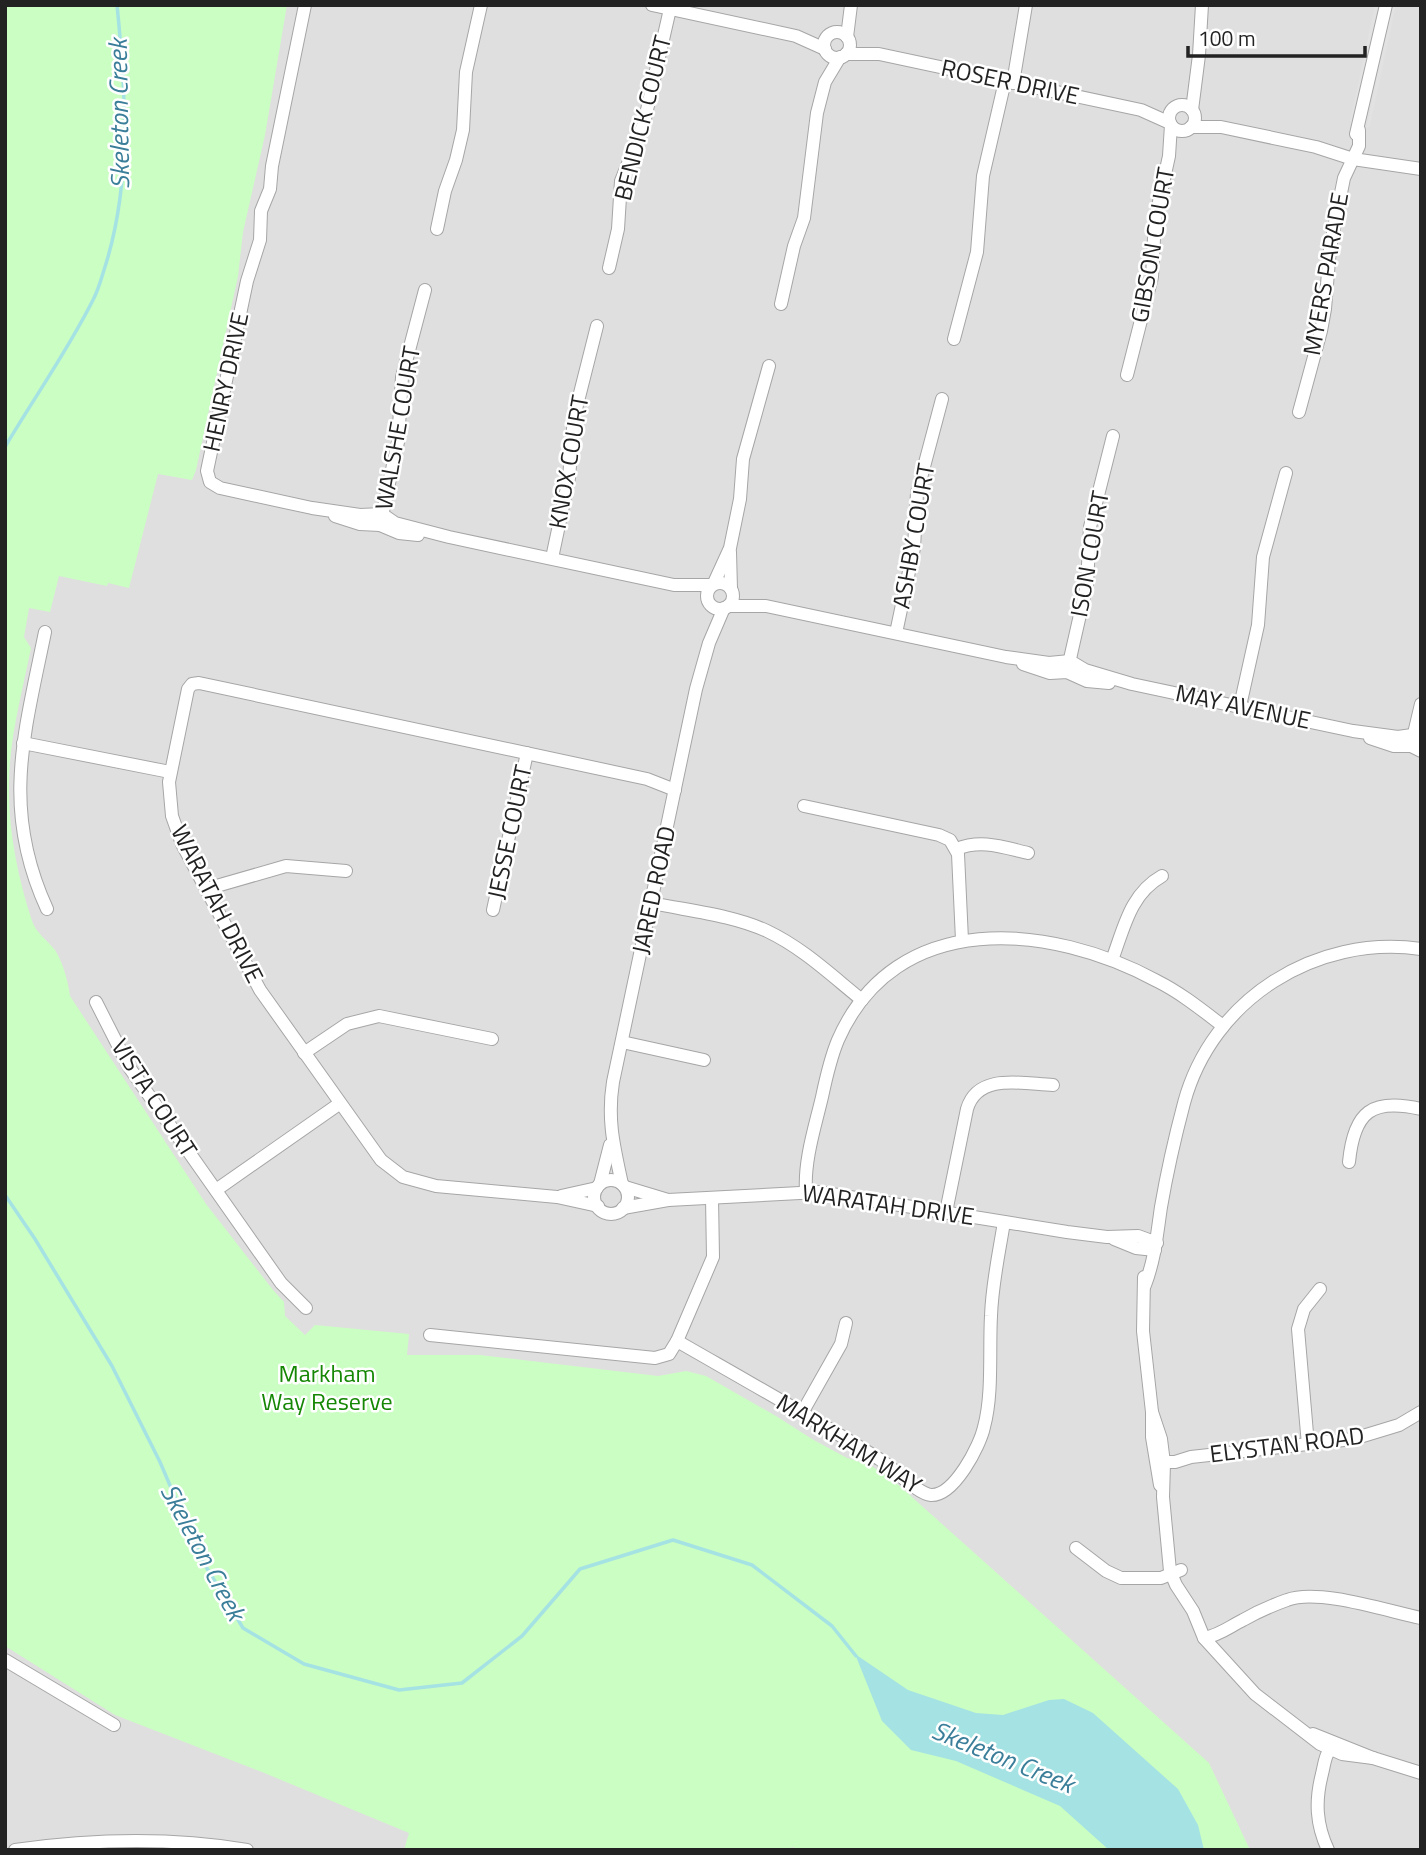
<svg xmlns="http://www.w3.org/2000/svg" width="1426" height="1855" font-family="'Titillium Web',sans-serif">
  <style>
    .residential { fill: #e0dfdf }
    .park { fill: #cbfec3 }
    .parking { fill: #e2e2e2 }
    .water { fill: #a5e2e3 }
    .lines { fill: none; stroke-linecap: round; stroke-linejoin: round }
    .stream { stroke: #a5e2e3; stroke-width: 3.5 }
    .minor-casing { stroke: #a6a6a6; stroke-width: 14 }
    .minor { stroke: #fff; stroke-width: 12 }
    .labels { text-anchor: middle; stroke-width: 5; stroke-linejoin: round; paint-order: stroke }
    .street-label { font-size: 24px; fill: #222; stroke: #fff }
    .park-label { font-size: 24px; fill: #158704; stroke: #fff }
    .water-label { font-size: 26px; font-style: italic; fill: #3b7e99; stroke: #fff }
  </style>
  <rect width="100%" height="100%" fill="#f2ede8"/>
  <rect class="residential" x="5" y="5" width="1416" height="1845"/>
  <path class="park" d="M5 5H287L265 135 243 232 238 276 196 470 192 480 158 474 129 588 108 583 107 586 59 576 50 612 29 608 24 637 31 648C22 693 9 739 9 785 8 830 18 878 32 921 36 933 48 941 55 950 63 963 68 981 70 996L206 1204 273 1290 284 1302 285 1316 305 1335 315 1325 409 1334 407 1355H480L658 1376 686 1371 706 1376 776 1416 812 1439 847 1458 870 1465 894 1481 1209 1763 1250 1850H802L792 1847 789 1850H404L409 1833 262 1772 115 1715 5 1646Z"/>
  <g class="parking">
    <path d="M1375 5H1379L1353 126 1350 121Z"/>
    <path d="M1392 5H1396L1370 125 1366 130Z"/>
  </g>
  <path class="water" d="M855 1654 908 1690 976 1713 1003 1715 1049 1700 1064 1699 1093 1713 1178 1789 1198 1825 1204 1850H1109L1060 1806 956 1761 911 1750 882 1721Z"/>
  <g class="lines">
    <g class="stream">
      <path d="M5 447C34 398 68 350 93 300 98 291 101 280 104 270 132 184 126 94 117 5"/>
      <path d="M5 1195 35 1239 112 1366 160 1462 202 1560 243 1628 304 1664 399 1690 462 1683 522 1636 580 1569 673 1540 752 1565 832 1626 856 1656"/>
    </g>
    <defs>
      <g id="minor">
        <path d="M305 5 272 166 270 189 261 211 260 240 247 281 207 471 210 482 220 488 312 508 360 515 382 514 395 523 449 537 674 585H711"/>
        <path d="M652 5 796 36 825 49"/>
        <circle cx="837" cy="45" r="13"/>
        <path d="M847 37 851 5"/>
        <path d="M846 54H879L1141 110 1170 123"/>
        <path d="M1013 83 1026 5"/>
        <circle cx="1182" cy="118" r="13"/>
        <path d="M1192 110 1199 55 1202 5"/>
        <path d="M1191 127H1221L1316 147 1353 159 1421 169"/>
        <path d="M1356 134 1386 5"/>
        <path d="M437 229 445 191 456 160 463 130 466 72 481 5"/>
        <path d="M609 268 618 229 621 181 644 123 670 9"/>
        <path d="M781 304 794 246 804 218 817 113 825 82 840 57"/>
        <path d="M954 339 977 252 983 176 1005 81"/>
        <path d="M1127 375 1152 277 1155 220 1169 156 1171 125"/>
        <path d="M1299 412 1321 331 1325 309 1330 248 1344 178 1359 146V130"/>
        <path d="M335 516 360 524 380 525 399 533 418 535"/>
        <path d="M380 525 398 442 402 377 425 290"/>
        <path d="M730 552 731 589"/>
        <path d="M552 558 569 478 574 417 597 326"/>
        <circle cx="720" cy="596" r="13"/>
        <path d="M714 583 730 548 740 499 743 459 769 366"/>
        <path d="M728 606H766L1006 657 1049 663 1070 661 1085 670 1132 684 1353 731 1398 737 1412 735 1421 739"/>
        <path d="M45 632C24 735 1 809 47 909"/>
        <path d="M896 633 914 548 917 493 942 399"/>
        <path d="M1023 664 1050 673 1067 672 1087 681 1109 683"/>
        <path d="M1067 672 1087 584 1090 527 1113 436"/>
        <path d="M1240 706 1258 625 1263 557 1286 473"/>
        <path d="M1370 738 1394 746H1411L1421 751"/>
        <path d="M1412 742 1421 704"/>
        <path d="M23 743 170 772"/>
        <path d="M804 806 939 835 950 840 958 854 962 940"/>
        <path d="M956 849C982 839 1002 847 1028 853"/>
        <path d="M206 889 286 866 346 871"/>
        <path d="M652 903C690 911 732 915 767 931 803 948 832 976 862 1000"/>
        <path d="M493 910 527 753"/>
        <path d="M1112 960C1124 928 1130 894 1162 876"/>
        <path d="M96 1002 129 1067 281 1283 306 1308"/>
        <path d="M622 1042 704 1060"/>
        <path d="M304 1053 347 1024 379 1016 492 1039"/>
        <path d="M1349 1162C1354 1111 1372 1098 1421 1109"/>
        <circle cx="611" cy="1197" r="17"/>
        <path d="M600 1184 610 1145"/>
        <path d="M622 1184C614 1147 607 1120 613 1082L696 689 709 643 724 608"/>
        <path d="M625 1187 668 1200"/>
        <path d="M216 1190 339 1104"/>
        <path d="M806 1191C804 1160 815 1127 822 1097 826 1078 830 1059 838 1040 896 908 1050 923 1157 981 1181 993 1202 1010 1223 1026"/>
        <path d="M561 1196 597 1188"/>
        <path d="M712 1198 713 1257 677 1341C745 1380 813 1418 879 1459 893 1467 917 1494 931 1495 954 1496 980 1446 984 1427 993 1394 989 1351 991 1316 992 1284 999 1253 1004 1222"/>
        <path d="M598 1206 557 1197 436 1186 403 1177 381 1160 260 990 182 844 172 816 169 782 188 689 192 684 199 683 647 779 675 790"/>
        <path d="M623 1208 668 1200 819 1192 1067 1232 1107 1237 1138 1236 1157 1243"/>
        <path d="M946 1212 967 1109C978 1072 1024 1084 1053 1085"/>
        <path d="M1114 1239 1136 1248 1155 1250"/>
        <path d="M1144 1277 1143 1331 1152 1412V1437L1160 1485"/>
        <path d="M1145 1285C1155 1259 1157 1234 1161 1207 1167 1172 1175 1137 1184 1103 1212 999 1316 934 1421 949"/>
        <path d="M430 1335 655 1358 669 1354 677 1341"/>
        <path d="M1152 1412 1161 1439 1164 1463 1163 1497 1170 1571 1176 1585 1193 1611 1204 1638 1255 1694 1320 1744 1342 1754 1373 1758"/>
        <path d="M802 1413 841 1344 846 1323"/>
        <path d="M1308 1445 1298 1329 1304 1309 1320 1289"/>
        <path d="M1159 1462H1175L1191 1457 1353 1439 1399 1425 1421 1412"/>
        <path d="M1076 1548 1106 1571 1121 1578H1161L1181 1570"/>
        <path d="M1204 1638C1220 1635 1229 1627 1243 1620 1257 1612 1273 1605 1287 1600 1318 1588 1387 1611 1421 1618"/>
        <path d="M5 1660 114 1725"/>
        <path d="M1313 1734 1373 1758 1421 1773"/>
        <path d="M15 1850C93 1839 170 1837 247 1850"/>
        <path d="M1328 1850C1316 1824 1315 1801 1322 1774 1325 1761 1325 1754 1334 1744"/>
      </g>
    </defs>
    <use href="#minor" class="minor-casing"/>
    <use href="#minor" class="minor"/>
  </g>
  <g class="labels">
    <g class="street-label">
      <text transform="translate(1010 82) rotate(12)" y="8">ROSER DRIVE</text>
      <text transform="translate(643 118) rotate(-76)" y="8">BENDICK COURT</text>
      <text transform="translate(1153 245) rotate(-80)" y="8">GIBSON COURT</text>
      <text transform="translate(1326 274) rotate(-80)" y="8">MYERS PARADE</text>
      <text transform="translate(226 382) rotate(-78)" y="8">HENRY DRIVE</text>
      <text transform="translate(398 428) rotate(-80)" y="8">WALSHE COURT</text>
      <text transform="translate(569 462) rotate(-80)" y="8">KNOX COURT</text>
      <text transform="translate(914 536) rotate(-80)" y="8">ASHBY COURT</text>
      <text transform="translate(1090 554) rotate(-80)" y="8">ISON COURT</text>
      <text transform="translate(1243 707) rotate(12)" y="8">MAY AVENUE</text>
      <text transform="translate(510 832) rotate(-78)" y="8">JESSE COURT</text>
      <text transform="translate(654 890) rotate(-78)" y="8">JARED ROAD</text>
      <text transform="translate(217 904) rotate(63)" y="8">WARATAH DRIVE</text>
      <text transform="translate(154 1098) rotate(57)" y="8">VISTA COURT</text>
      <text transform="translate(888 1205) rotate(8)" y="8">WARATAH DRIVE</text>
      <text transform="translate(849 1444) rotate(32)" y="8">MARKHAM WAY</text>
      <text transform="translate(1287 1445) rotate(-7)" y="8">ELYSTAN ROAD</text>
    </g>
    <g class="park-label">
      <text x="327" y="1382">Markham<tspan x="327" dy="28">Way Reserve</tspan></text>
    </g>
    <g class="water-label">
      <text transform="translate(119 114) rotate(-91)" y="9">Skeleton Creek</text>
      <text transform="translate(203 1552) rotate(62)" y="9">Skeleton Creek</text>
      <text transform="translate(1003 1757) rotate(22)" y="9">Skeleton Creek</text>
    </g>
  </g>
  <rect width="1426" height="1855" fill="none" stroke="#222222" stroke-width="14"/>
  <path d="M1188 46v10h177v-10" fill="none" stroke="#222222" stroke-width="3.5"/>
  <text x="1198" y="46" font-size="21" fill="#222222" stroke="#ffffff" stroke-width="5" paint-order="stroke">100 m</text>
</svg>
